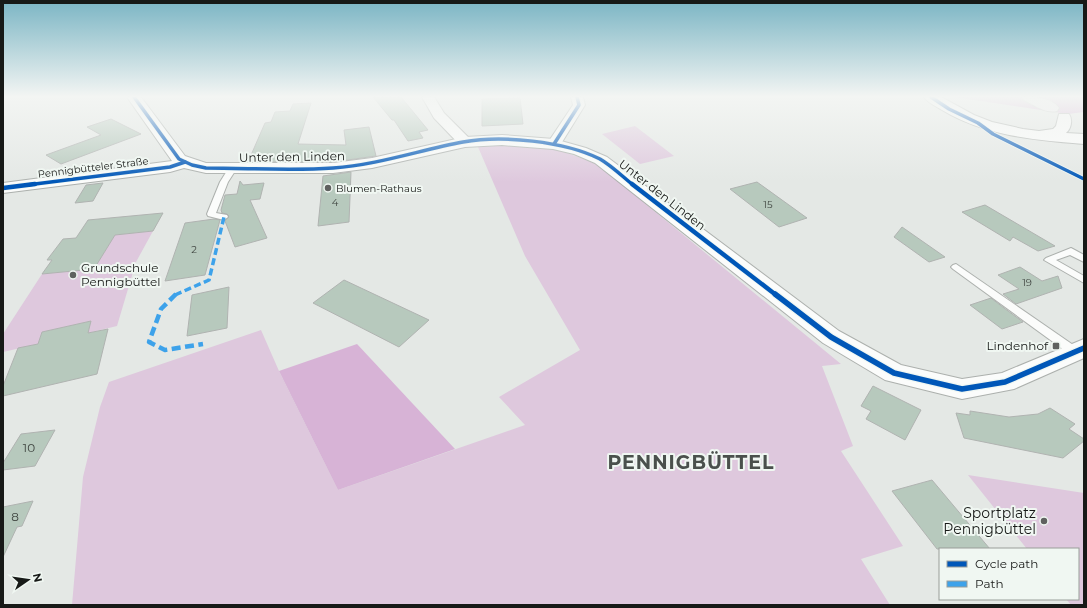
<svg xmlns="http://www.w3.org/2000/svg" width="1087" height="608" font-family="Montserrat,sans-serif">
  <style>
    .green { fill: #dec8dd }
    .forest { fill: #d7b3d6 }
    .building { fill: #b7c9bd; stroke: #b0b3b1 }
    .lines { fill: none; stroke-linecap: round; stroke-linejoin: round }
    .lane-casing { stroke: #acb0ad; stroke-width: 2 }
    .street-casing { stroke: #acb0ad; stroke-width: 2 }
    .secondary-casing { stroke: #acb0ad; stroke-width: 2 }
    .primary-casing { stroke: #c3c5c3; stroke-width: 2 }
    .lane { fill: #fbfcfb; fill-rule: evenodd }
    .street { fill: #fbfcfb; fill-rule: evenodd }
    .secondary { fill: #fbfcfb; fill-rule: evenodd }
    .primary { fill: #eeebee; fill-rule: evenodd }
    .quiet-far1 { stroke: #3da2ea; stroke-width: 3.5; stroke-dasharray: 7 3.5; stroke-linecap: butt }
    .quiet { stroke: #3da2ea; stroke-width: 4.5; stroke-dasharray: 9 4.5; stroke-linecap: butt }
    .cycleway-far2-casing { stroke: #f0f7f2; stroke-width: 5 }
    .cycleway-far1-casing { stroke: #f0f7f2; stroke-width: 6 }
    .cycleway-casing { stroke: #f0f7f2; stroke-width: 8 }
    .cycleway-far2 { stroke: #0057b8; stroke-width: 3.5 }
    .cycleway-far1 { stroke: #0057b8; stroke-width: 4.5 }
    .cycleway { stroke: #0057b8; stroke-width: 5.5 }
    .poi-dot { fill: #5f615f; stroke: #f0f7f2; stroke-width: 1.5 }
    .labels { text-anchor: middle; stroke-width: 4; stroke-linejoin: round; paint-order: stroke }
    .far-street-label { font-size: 10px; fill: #171917; stroke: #f0f7f2 }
    .far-poi-label { font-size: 10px; fill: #171917; stroke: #f0f7f2; text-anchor: start }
    .number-label { font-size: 10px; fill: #3f4540 }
    .street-label { font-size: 12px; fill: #171917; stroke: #f0f7f2 }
    .poi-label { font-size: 12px; fill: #171917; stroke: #f0f7f2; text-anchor: start }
    .near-number-label { font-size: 12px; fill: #3f4540 }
    .near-poi-label { font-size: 14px; fill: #171917; stroke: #f0f7f2; text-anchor: end }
    .near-district-label { font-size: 19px; font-weight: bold; letter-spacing: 1px; fill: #4a504c; stroke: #f0f7f2 }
  </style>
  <rect width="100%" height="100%" fill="#e4e8e5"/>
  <g class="green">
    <path d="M635 126 674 156 640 164 602 134Z"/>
    <path d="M509 145C547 146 564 150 598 165L841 364 822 366 853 446 841 451 903 546 861 559 890 605H72L83 477 100 407 109 382 261 330 279 371 338 490 525 425 499 397 580 350 525 256 478 147Z"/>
    <path d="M153 231 136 262 117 326 88 333 91 321 42 332 38 344 3 352V334L42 274 94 269 115 235Z"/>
    <path d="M968 475 1084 493V605H1071L1066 599H1078V549H1027Z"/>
  </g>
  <g class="forest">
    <path d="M954 97H1084V112L1068 114Z"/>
    <path d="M357 344 455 449 338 490 279 371Z"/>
  </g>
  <g class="building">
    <path d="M373 97H401L428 130 419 132 423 138 408 141 394 120H392Z"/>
    <path d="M520 98 523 124 482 126V99Z"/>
    <path d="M311 103 298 144 346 145 344 130 369 127 376 156 333 162H248L265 123 271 122 275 112 290 111 293 104Z"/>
    <path d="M111 119 141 134 61 164 46 155 101 135 87 127Z"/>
    <path d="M351 172 349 222 318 226 323 176Z"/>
    <path d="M240 181 243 185 264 183 260 199 250 200 267 238 235 247 225 221 229 216 227 214 222 213 221 210 225 195 237 194Z"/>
    <path d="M757 182 807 218 779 227 730 189Z"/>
    <path d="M103 183 93 201 75 203 86 185Z"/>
    <path d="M985 205 1055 246 1038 251 1013 237 1010 241 962 212Z"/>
    <path d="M163 213 153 231 115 235 94 269 42 274 52 260H47L63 239 76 238 88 220Z"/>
    <path d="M214 219 220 220 205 275 165 281 185 223Z"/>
    <path d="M902 227 945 257 929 262 894 237Z"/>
    <path d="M1020 267 1042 281 1058 276 1062 288 1016 304 1003 294 1019 289 998 275Z"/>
    <path d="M344 280 429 320 399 347 313 303Z"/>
    <path d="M229 287 227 328 187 336 192 295Z"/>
    <path d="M991 298 1004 308 1023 322 1002 329 970 305Z"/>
    <path d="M91 321 88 333 108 329 97 374 3 396V386L18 348 38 344 42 332Z"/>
    <path d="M873 386 921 410 905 440 866 419 871 411 861 406Z"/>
    <path d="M1050 408 1075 424 1069 429 1084 439V441L1063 458 964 438 956 413 970 415V411L1009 417 1038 414Z"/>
    <path d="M55 430 35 466 3 470V463L21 434Z"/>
    <path d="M932 480 990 549H937L892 491Z"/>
    <path d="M33 501 22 526 17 527 3 557V507Z"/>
  </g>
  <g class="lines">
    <defs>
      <g id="lane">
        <path d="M230 166H233L237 168 228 182 216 213 227 215 228 217 224 220 208 216 207 214 220 182Z"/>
        <path d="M1071 248 1084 255V262L1070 255 1056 260 1084 276V283L1044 260 1046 258Z"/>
        <path d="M956 264 1079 349 1080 352 1079 355H1071L953 269 951 267 953 265Z"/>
      </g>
      <g id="street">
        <path d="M422 97H434L444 113 470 139 472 142 470 145H460L434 118Z"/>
        <path d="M571 97H583L585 105 559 147H549L547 144 573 105Z"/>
      </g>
      <g id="secondary">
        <path d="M127 97H141L185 156 206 163H333L372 158 465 137 502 135 554 139 586 148 607 157 839 331 901 365 962 379 1002 373 1084 339V358L1014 389 962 399 885 380 823 343 595 163 574 154 553 149 502 145 465 147 372 168 333 173H206L184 168 170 172 3 193V183L172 161Z"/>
        <path d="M924 97H941L974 115 992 122 1023 129 1039 131 1053 129 1056 126 1059 114H1069C1073 120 1071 129 1066 133L1084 134V144C1035 140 985 136 942 110 936 106 928 103 924 97Z"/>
      </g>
      <path id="primary" d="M1022 97C1034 97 1051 97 1059 108L1057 111C1046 114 1034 105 1024 100Z"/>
    </defs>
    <use href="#lane" class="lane-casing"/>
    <use href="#street" class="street-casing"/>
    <use href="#secondary" class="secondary-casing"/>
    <use href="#primary" class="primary-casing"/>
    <use href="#lane" class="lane"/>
    <use href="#street" class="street"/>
    <use href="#secondary" class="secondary"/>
    <use href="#primary" class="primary"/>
    <path class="quiet-far1" d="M175 295 209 280 224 217"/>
    <path class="quiet" d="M176 294 161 309 149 342 165 350 203 344"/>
    <defs>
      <g id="cycleway-far2">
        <path d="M134 97 179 159 192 165 206 168C248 168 291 171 333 168 377 165 420 150 463 142 502 135 564 141 600 159 612 166 623 177 633 185"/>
        <path d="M931 97 949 109 978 123 993 134 1084 179"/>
        <path d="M554 144 579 105 577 97"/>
        <path d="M27 185 170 167 185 162"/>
      </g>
      <g id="cycleway-far1">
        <path d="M632 184 776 295"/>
        <path d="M3 188 35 184"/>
      </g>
      <path id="cycleway" d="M775 294 831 337 894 373 962 389 1005 382 1084 348"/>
    </defs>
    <use href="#cycleway-far2" class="cycleway-far2-casing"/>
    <use href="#cycleway-far1" class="cycleway-far1-casing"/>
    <use href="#cycleway" class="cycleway-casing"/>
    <use href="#cycleway-far2" class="cycleway-far2"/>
    <use href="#cycleway-far1" class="cycleway-far1"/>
    <use href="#cycleway" class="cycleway"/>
  </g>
  <linearGradient id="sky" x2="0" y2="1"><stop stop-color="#7bb5c4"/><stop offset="0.53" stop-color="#f3f5f3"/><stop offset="1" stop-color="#f3f5f3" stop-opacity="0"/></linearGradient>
  <rect width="1087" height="182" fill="url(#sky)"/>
  <g class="poi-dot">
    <circle cx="328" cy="188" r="4"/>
    <circle cx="73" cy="275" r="4"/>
    <rect x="1052" y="342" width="8" height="8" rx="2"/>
    <circle cx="1044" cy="521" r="4"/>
  </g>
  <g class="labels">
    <g class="far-street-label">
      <text transform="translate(93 167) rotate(-7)" y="4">Pennigbütteler Straße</text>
    </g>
    <g class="far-poi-label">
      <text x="336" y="192">Blumen-Rathaus</text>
    </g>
    <g class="number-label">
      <text x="335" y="206">4</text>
      <text x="768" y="208">15</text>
      <text x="194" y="253">2</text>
      <text x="1027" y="286">19</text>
    </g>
    <g class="street-label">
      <text transform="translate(292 157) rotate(-1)" y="4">Unter den Linden</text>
      <text transform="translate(662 195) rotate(38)" y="4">Unter den Linden</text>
    </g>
    <g class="poi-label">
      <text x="81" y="272">Grundschule<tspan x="81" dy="14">Pennigbüttel</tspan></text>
      <text x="1048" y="350" text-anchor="end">Lindenhof</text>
    </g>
    <g class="near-number-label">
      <text x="29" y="452">10</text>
      <text x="15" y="521">8</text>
    </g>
    <g class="near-poi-label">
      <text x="1036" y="518">Sportplatz<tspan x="1036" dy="16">Pennigbüttel</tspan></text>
    </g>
    <g class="near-district-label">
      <text x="691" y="469">PENNIGBÜTTEL</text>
    </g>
  </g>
  <rect width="1087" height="608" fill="none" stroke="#171917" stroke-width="8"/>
  <rect x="939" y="548" width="140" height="52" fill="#f0f7f2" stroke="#999e9a"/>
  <rect x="947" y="561" width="20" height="6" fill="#0057b8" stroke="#999e9a"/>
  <text x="975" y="568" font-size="12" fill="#171917">Cycle path</text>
  <rect x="947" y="581" width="20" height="6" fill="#3da2ea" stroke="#999e9a"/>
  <text x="975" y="588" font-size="12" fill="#171917">Path</text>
  <g transform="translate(28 580) rotate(77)" stroke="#f0f7f2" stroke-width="3" paint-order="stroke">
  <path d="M0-3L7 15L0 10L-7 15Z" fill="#171917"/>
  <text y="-6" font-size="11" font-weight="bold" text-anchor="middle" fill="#171917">N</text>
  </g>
</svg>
